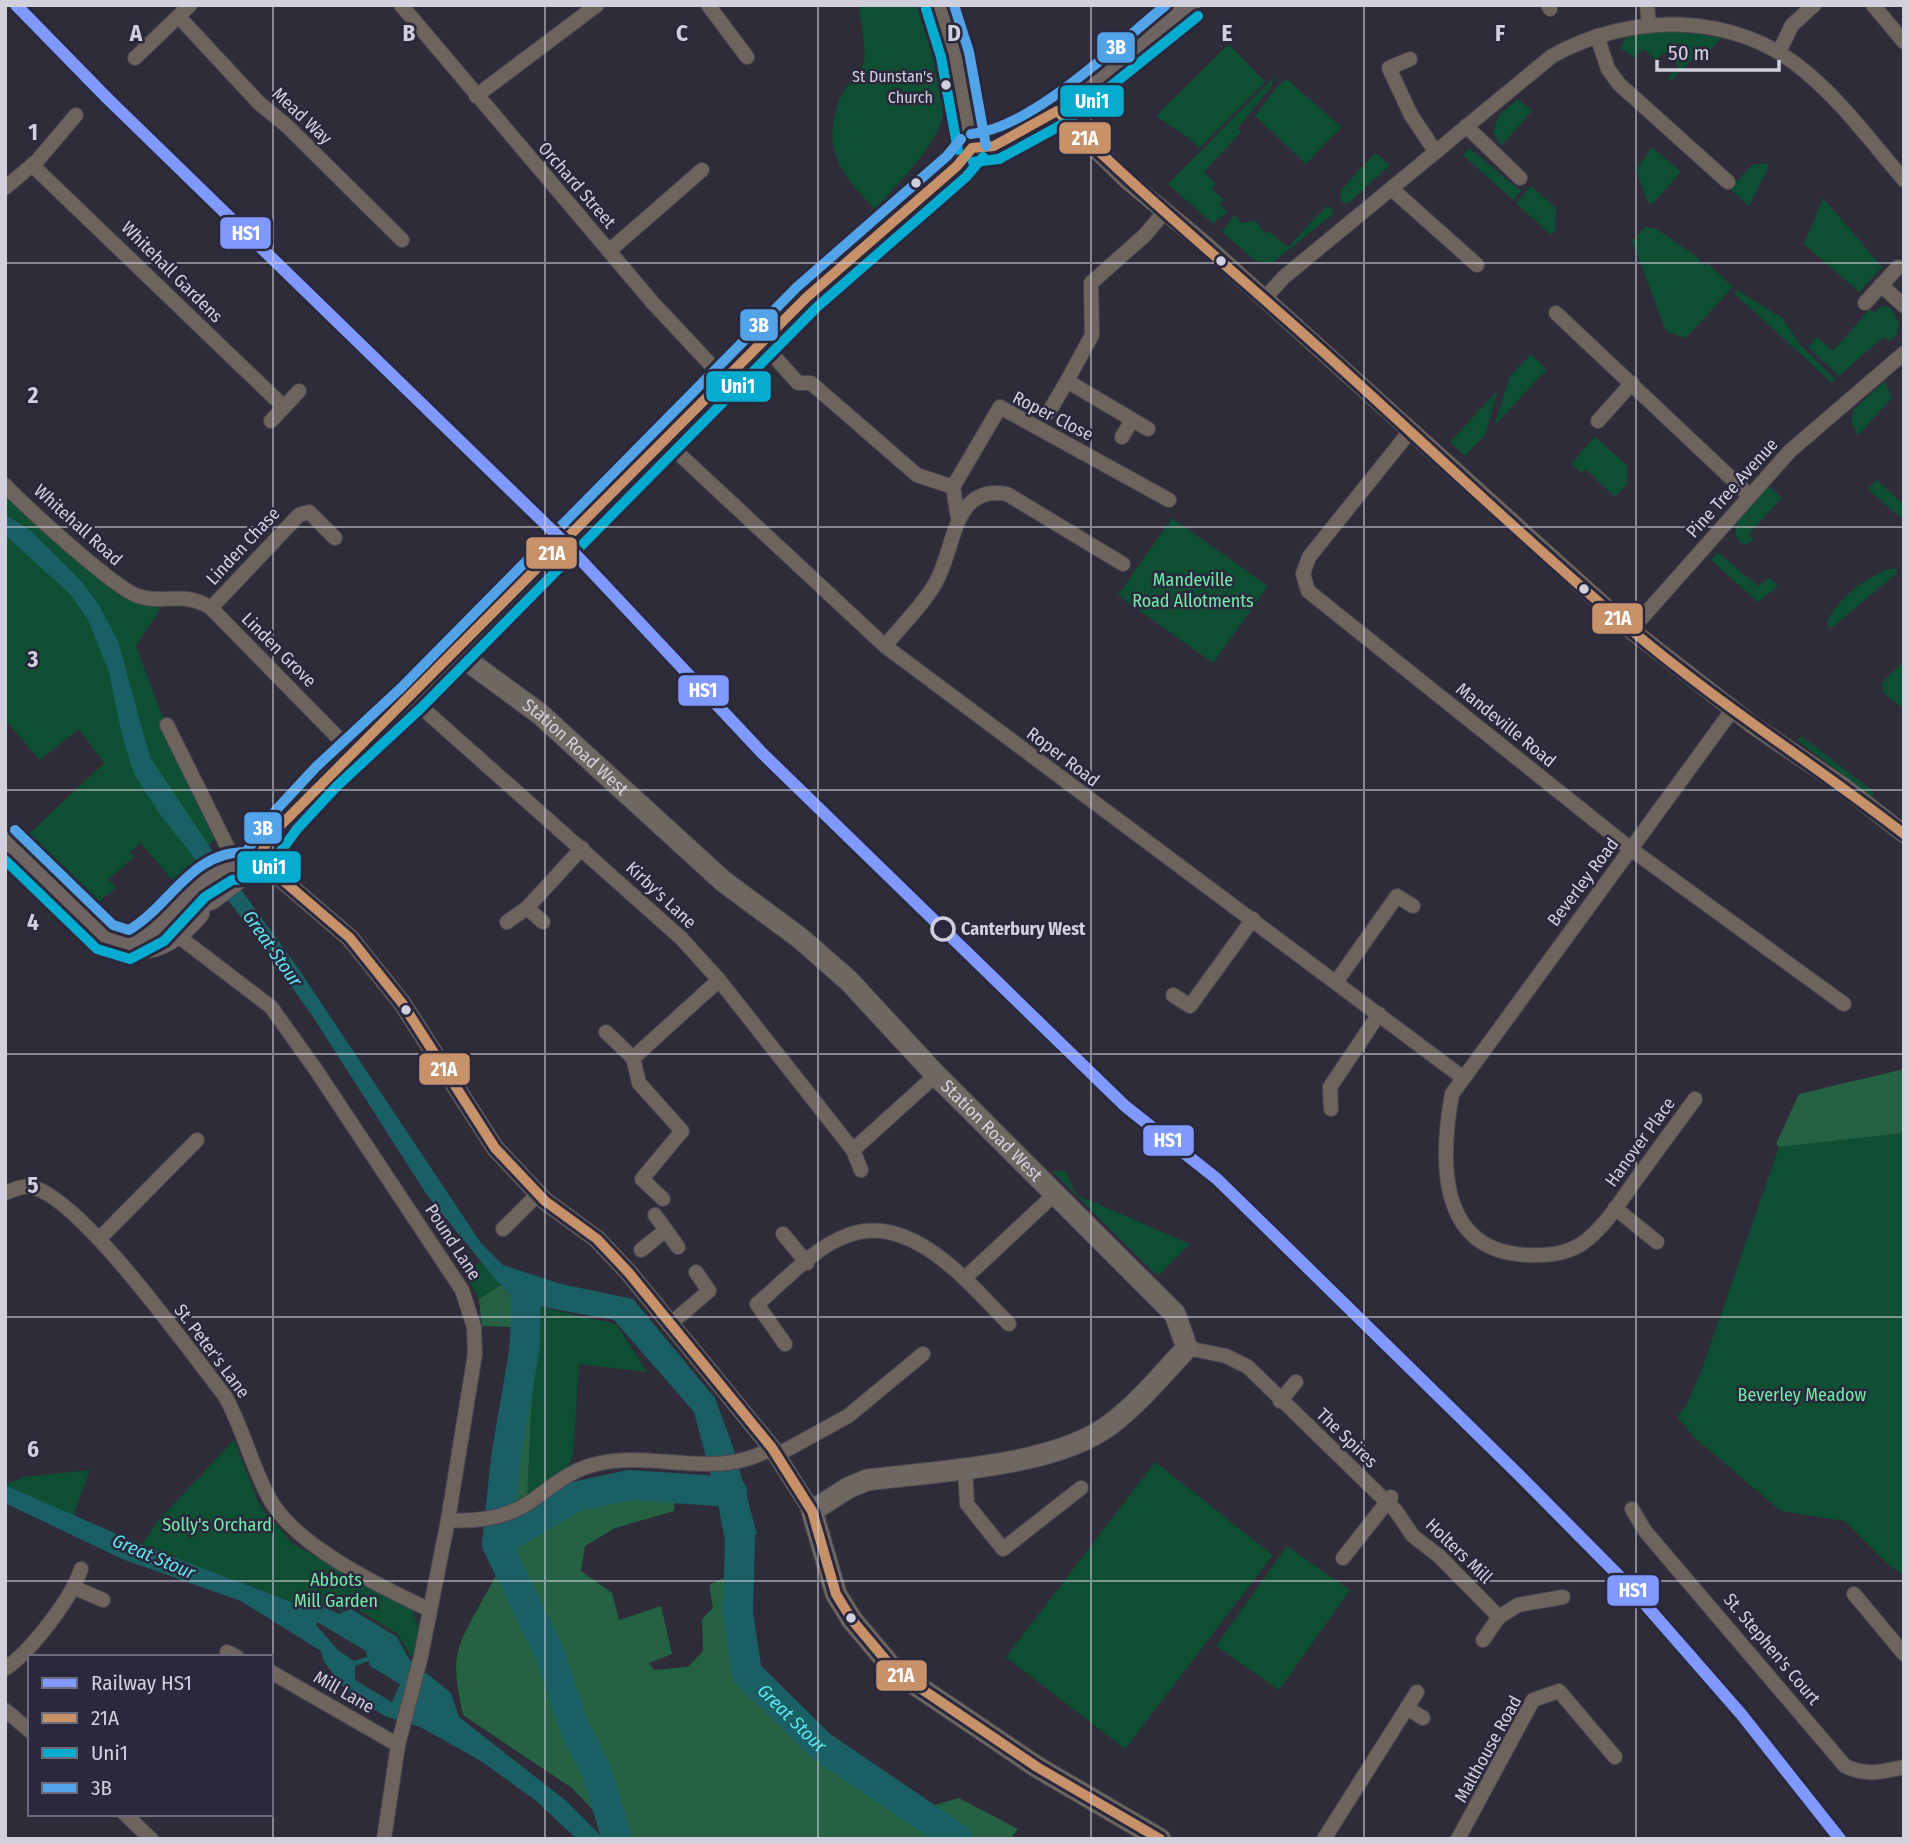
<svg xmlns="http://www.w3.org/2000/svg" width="1909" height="1844" font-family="'Fira Sans Condensed',sans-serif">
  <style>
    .green { fill: #0e4e32 }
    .forest { fill: #246243 }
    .water { fill: #1a5f64; fill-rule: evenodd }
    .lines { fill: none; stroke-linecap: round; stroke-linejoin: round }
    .river { stroke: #1a5f64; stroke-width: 30 }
    .minor-casing { stroke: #494752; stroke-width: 16 }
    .tertiary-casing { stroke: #494752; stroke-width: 19 }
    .secondary-casing { stroke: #494752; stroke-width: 23 }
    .primary-casing { stroke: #494752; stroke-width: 24 }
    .minor { stroke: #6c645d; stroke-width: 14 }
    .tertiary { stroke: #6c645d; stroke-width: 18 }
    .secondary { stroke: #6f6761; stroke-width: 21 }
    .primary { stroke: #6e6461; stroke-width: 23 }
    .bus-1-casing { stroke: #2a283c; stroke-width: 16 }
    .bus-2-casing { stroke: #2a283c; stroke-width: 16 }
    .bus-3-casing { stroke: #2a283c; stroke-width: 16 }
    .bus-1 { stroke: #c7916a; stroke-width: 10 }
    .bus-2 { stroke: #06acd0; stroke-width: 10 }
    .bus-3 { stroke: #53a3e8; stroke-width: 10 }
    .rail-1-casing { stroke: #2a283c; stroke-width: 18 }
    .rail-1 { stroke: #8099ff; stroke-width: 12 }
    .grid { fill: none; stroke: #d1d1de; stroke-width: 2; stroke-opacity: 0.55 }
    .bus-dot { fill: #d1d1de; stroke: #2a283c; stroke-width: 2.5 }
    .stop-dot { fill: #2a283c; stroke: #d1d1de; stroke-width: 3.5 }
    .labels { text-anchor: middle; stroke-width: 5; stroke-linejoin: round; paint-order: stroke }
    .bus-label { font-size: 16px; fill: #d1d1de; stroke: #2a283c; text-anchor: end }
    .street-label { font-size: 18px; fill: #d1d1de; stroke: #2a283c }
    .park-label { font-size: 18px; fill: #71eca8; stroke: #2a283c }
    .stop-label { font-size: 18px; font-weight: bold; fill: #d1d1de; stroke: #2a283c; text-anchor: start }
    .water-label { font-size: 19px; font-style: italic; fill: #5be5ed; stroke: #2a283c }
    .grid-label { font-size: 23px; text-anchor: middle; font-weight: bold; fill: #d1d1de; stroke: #2a283c; stroke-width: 5; stroke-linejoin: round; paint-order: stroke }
    .line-badge { stroke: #2a283c; stroke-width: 2.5 }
    .badge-label { font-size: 19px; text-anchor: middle; font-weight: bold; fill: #fff }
  </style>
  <rect width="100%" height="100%" fill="#2e2c38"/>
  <g class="green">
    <path d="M861 5H927C934 34 949 89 942 118 935 148 895 186 875 209 842 176 820 147 840 99 845 86 859 75 864 62 867 53 860 19 859 8Z"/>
    <path d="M1642 32H1683L1721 38 1707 54 1701 50 1672 80 1667 79 1679 65 1664 52 1656 60 1643 49 1635 58 1620 48 1626 37Z"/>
    <path d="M1229 44 1265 82 1199 148 1189 138 1156 116Z"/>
    <path d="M1275 76 1271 87 1238 128 1241 132 1204 172 1216 184 1212 189 1223 200 1219 204 1227 212 1213 224 1168 184Z"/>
    <path d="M1287 79 1341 127 1306 164 1255 116 1277 86Z"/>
    <path d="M1518 99 1532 111 1501 146 1493 132 1499 115Z"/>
    <path d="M1652 147 1681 172 1653 203H1648L1636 170Z"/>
    <path d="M1469 148 1521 191 1513 200 1463 155Z"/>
    <path d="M1375 153 1390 165 1349 203H1344L1340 200 1341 190Z"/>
    <path d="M1765 163 1769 166 1749 206 1730 189 1752 165Z"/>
    <path d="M1531 186 1556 208 1555 231 1551 235 1516 203Z"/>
    <path d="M1823 198 1882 267 1859 292 1804 244Z"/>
    <path d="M1325 207 1332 208 1333 214 1272 263 1256 261 1222 232 1234 215 1242 223 1256 221 1265 233 1268 231 1288 247Z"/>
    <path d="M1645 227 1655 228 1700 259 1699 262 1705 266 1707 263 1733 287 1686 338 1666 331 1632 241Z"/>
    <path d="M1737 290 1782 318 1802 347 1835 379 1832 383 1734 293Z"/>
    <path d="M1882 306 1890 307 1899 323 1897 335 1890 341 1883 337 1839 376 1808 347 1817 337 1833 351 1870 309 1873 313Z"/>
    <path d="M1531 354 1547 369 1494 426 1510 376Z"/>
    <path d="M1885 381 1892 398 1858 435 1852 425 1853 410Z"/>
    <path d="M1498 390 1485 435 1465 456 1450 442Z"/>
    <path d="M1595 437 1627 465V484L1615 497 1585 469 1581 473 1571 464Z"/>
    <path d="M1877 480 1904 505V521L1868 489Z"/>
    <path d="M1767 485 1782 498 1749 534 1754 540 1746 544 1740 543C1725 521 1753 501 1767 485Z"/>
    <path d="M5 486 112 582 168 597 136 646 186 779 215 839 174 882 141 843 130 852 134 857 108 879 116 888 96 904 27 836 104 763 79 729 40 760 5 720Z"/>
    <path d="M1172 518 1268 586 1213 663 1118 595Z"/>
    <path d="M1717 552 1758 586 1769 578 1778 586 1758 602 1711 560Z"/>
    <path d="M1889 569H1897V573L1829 630 1827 621C1838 599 1865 577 1889 569Z"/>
    <path d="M1904 660V710L1883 692 1882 683Z"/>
    <path d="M1801 736 1873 791V798L1797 740Z"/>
    <path d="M1904 1133V1575L1890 1566 1845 1521 1781 1511 1694 1437 1677 1417 1687 1404 1703 1366 1779 1147Z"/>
    <path d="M1052 1171H1065L1077 1195 1190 1244 1158 1276Z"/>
    <path d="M481 1262 501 1285 479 1299 465 1274Z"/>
    <path d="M536 1306 616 1324 647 1372 579 1364 573 1455 567 1470 527 1502Z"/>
    <path d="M234 1440 260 1506 293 1544 411 1608C419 1625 424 1642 411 1657L398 1634 351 1605 341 1611 309 1600 299 1605 142 1545 156 1523Z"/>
    <path d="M1155 1462 1273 1555 1125 1749 1006 1657Z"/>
    <path d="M90 1470 73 1516 5 1485 23 1477Z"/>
    <path d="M1287 1546 1350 1590 1279 1690 1216 1646Z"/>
  </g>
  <g class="forest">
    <path d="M1904 1069V1133L1779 1147 1776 1144 1799 1094Z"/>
    <path d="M501 1285 515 1298 536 1306 527 1502 494 1518 511 1327 482 1326 479 1299Z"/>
    <path d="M631 1490 675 1492 674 1511 615 1528 585 1546 581 1571 612 1593 619 1620 661 1606 672 1654 649 1663 654 1670 688 1667 703 1651 702 1619 713 1608 709 1585 733 1574 732 1626 742 1677 814 1760 879 1788 907 1813 959 1798 1018 1829 1010 1839H620L572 1788 463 1715C450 1655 455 1650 483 1599 494 1580 503 1560 515 1543 537 1513 597 1497 631 1490Z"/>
  </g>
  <g class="water">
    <path d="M5 514 31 531 83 583 99 605 118 641 150 757 210 847 298 968 481 1243 503 1265 561 1284 633 1299 715 1398 734 1450 757 1534 729 1543 694 1412 614 1320 538 1306 516 1299 496 1280 427 1195 313 1017 249 927 159 813 133 772 121 731 109 672 88 620 70 594 5 535Z"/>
    <path d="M5 1485 142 1545 299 1605 309 1600 339 1614 351 1609 397 1637 409 1659 451 1693 459 1717 565 1800 604 1839H577L535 1800 481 1761 420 1727 385 1716 350 1695 324 1662 321 1651 241 1601 122 1559 5 1503ZM317 1622 366 1651 367 1657 354 1661 338 1650 316 1625ZM369 1661 370 1666 400 1684 392 1702 355 1680V1666Z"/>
  </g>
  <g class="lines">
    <g class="river">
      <path d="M526 1289 525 1346 506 1458 497 1544 550 1654 575 1729 597 1772 617 1839"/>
      <path id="s1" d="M733 1502 740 1539 738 1613 747 1673 821 1746 958 1839"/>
      <path d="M497 1544 574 1497 630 1485 732 1492"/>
    </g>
    <defs>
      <g id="minor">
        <path d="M401 5 653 303 726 381"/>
        <path d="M708 5 747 57"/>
        <path d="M1548 5 1550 9"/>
        <path d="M1647 5 1649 24"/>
        <path d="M1873 5 1904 42"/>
        <path d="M180 18 259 103 287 126 402 240"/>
        <path d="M1597 36 1608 69 1619 84 1728 182"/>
        <path d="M1779 52 1792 25 1814 5"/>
        <path d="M135 58 190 5"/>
        <path d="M1410 59 1389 68 1411 115 1435 151"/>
        <path d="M476 96 597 5"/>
        <path d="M1466 126 1520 178"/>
        <path d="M32 165 284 407"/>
        <path d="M5 188 37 161 76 115"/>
        <path d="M1393 190 1477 265"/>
        <path d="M609 251 702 170"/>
        <path d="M1881 285 1904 306"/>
        <path d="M1265 298 1284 277 1552 56C1631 12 1736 11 1807 73 1843 103 1873 144 1904 180"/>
        <path d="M1865 303 1898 267"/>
        <path d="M1556 313 1750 496"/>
        <path d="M763 344 798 383H811L917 475 953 487"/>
        <path d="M1049 412 1067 381"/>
        <path d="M271 421 299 391"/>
        <path d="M1598 421 1632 383"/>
        <path d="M1148 429 1067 381 1092 335 1091 283 1145 235 1166 210"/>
        <path d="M1411 430 1309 557 1303 574 1308 591 1632 850 1844 1004"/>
        <path d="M1122 437 1132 420"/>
        <path d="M664 440 885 646 1462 1077"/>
        <path d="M5 485C26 507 114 588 138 596 164 605 183 590 211 608L352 752"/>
        <path d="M958 518 953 487 1000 407 1169 500"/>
        <path d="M211 608 299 515 309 512 335 538"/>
        <path d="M1631 630 1790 451 1904 353"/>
        <path d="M885 646C901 626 929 599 939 576 955 543 955 484 1007 494L1123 564"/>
        <path d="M411 698 681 938 719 980 853 1150 861 1170"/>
        <path d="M167 725 229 850 251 865"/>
        <path d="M527 908 543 922"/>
        <path d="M507 922 527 908 582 848"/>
        <path d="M178 936 271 1007 316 1070 462 1290 474 1327 475 1354 448 1520 421 1656 398 1745 384 1839"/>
        <path d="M1336 982 1397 896 1413 906"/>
        <path d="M1173 995 1190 1006 1253 919"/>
        <path d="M606 1032 633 1058"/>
        <path d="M1695 1099C1674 1128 1653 1156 1632 1185 1619 1204 1606 1224 1588 1239 1571 1254 1549 1256 1528 1255 1437 1252 1440 1160 1452 1094L1733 709"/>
        <path d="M1331 1109 1330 1087 1379 1014"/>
        <path d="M853 1150 936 1075"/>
        <path d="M5 1193C14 1190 22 1185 31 1187 81 1197 190 1352 225 1396 244 1430 252 1469 272 1503 300 1548 383 1588 430 1610"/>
        <path d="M663 1199 642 1179 682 1131 639 1083 633 1058 719 980"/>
        <path d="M1615 1208 1657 1242"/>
        <path d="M655 1215 678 1247"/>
        <path d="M503 1229 538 1194"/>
        <path d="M783 1234 807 1263"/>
        <path d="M100 1238 197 1140"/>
        <path d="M641 1250 666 1230"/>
        <path d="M965 1278 1056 1193"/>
        <path d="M669 1325 709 1291 696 1272"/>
        <path d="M785 1344 757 1304C784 1282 813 1248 846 1236 910 1210 970 1284 1009 1324"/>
        <path d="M1187 1348 1226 1356 1248 1367 1396 1511 1413 1536 1439 1556 1499 1617 1483 1640"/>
        <path d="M1280 1401 1296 1382"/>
        <path d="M777 1455 848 1416 923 1354"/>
        <path d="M965 1468 967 1504 1003 1549 1081 1488"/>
        <path d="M1632 1509 1645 1531 1845 1766C1865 1776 1882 1772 1904 1767"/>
        <path d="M448 1520C477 1522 505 1519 530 1502 549 1489 566 1473 589 1466 651 1447 714 1483 772 1448"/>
        <path d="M1343 1558 1391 1497"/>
        <path d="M75 1588 103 1600"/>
        <path d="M1854 1594 1904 1654"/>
        <path d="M1499 1617 1518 1605 1563 1597"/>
        <path d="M227 1652 237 1657"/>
        <path d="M5 1669C31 1651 72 1598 81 1569"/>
        <path d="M271 1672 398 1745"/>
        <path d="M1407 1708 1423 1718"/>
        <path d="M5 1710 30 1731"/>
        <path d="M125 1814 151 1839"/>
        <path d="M1324 1839 1417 1692"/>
        <path d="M1458 1839 1533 1700 1559 1691 1615 1757"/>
      </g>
      <g id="tertiary">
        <path d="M939 5 955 54 972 148"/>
        <path d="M1057 111 1127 180 1204 244 1631 630 1753 725 1844 787 1904 834"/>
        <path d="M253 866 279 877 350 938 402 1003 495 1148 545 1201 597 1239 629 1273 772 1448 812 1511"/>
      </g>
      <g id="secondary">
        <path id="s2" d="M459 650 472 664 540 714 723 881 800 938 849 981 936 1075 1175 1314 1187 1348C1163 1373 1139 1403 1111 1424 1055 1467 937 1471 867 1480L848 1488 812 1511 836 1594 852 1620 895 1671 1037 1767 1160 1839"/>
      </g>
      <g id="primary">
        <path d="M5 840C20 860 41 877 59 895 107 940 143 977 198 913"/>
        <path d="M210 899 253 866 273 833 352 752 411 698 807 297 957 166 972 148 994 146 1057 111 1189 5"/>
        <path d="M131 945 156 930 196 886 228 866H253"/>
      </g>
    </defs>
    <use href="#minor" class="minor-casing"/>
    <use href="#tertiary" class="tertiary-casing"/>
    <use href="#secondary" class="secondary-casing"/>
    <use href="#primary" class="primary-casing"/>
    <use href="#minor" class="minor"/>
    <use href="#tertiary" class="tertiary"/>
    <use href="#secondary" class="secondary"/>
    <use href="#primary" class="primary"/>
    <defs>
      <path id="bus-1" d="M1160 1839 1037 1767 895 1671 852 1620 836 1594 812 1511 772 1448 629 1273 597 1239 545 1201 495 1148 402 1003 350 938 279 877 253 866 273 833 807 297 957 166 972 148 994 146 1057 111C1141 194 1231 269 1319 348 1422 441 1524 539 1630 629 1717 703 1814 764 1904 834"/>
      <g id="bus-2">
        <path d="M926 9 941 57 958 150"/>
        <path d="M973 162 999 159 1065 123 1198 16"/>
        <path d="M5 860 97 949 130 959 164 941 205 897 232 880 261 878 297 829 336 787 421 708 817 307 966 177 983 157"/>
      </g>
      <g id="bus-3">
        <path d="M954 5 969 52 986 146"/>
        <path d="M971 134C1031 129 1118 44 1166 5"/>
        <path d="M15 830 113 925 129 930C171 905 190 852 246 852L276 810 316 767 401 688 797 287 947 156 961 139"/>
      </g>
    </defs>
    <use href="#bus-1" class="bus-1-casing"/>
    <use href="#bus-2" class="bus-2-casing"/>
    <use href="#bus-3" class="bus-3-casing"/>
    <use href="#bus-1" class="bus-1"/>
    <use href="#bus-2" class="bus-2"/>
    <use href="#bus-3" class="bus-3"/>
    <defs>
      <path id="rail-1" d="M16 5 107 98 564 542 762 753 1125 1106 1217 1179 1517 1473 1630 1587 1741 1714 1840 1839"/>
    </defs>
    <use href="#rail-1" class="rail-1-casing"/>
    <use href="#rail-1" class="rail-1"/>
  </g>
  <path class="grid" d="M273 5V1839M545 5V1839M818 5V1839M1091 5V1839M1364 5V1839M1636 5V1839M5 263H1904M5 527H1904M5 790H1904M5 1054H1904M5 1317H1904M5 1581H1904"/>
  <g class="bus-dot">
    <circle cx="946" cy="85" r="6"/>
    <circle cx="916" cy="183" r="6"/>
    <circle cx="1221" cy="261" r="6"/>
    <circle cx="1584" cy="589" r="6"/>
    <circle cx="406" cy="1010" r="6"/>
    <circle cx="851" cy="1618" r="6"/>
  </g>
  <circle class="stop-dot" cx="943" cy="929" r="11"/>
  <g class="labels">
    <g class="bus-label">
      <text x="933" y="82">St Dunstan's<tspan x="933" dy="21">Church</tspan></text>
    </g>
    <g class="street-label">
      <text transform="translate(302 116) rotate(43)" y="6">Mead Way</text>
      <text transform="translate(577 185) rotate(49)" y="6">Orchard Street</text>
      <text transform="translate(172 272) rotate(45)" y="6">Whitehall Gardens</text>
      <text transform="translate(1053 416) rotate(27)" y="6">Roper Close</text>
      <text transform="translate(1732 488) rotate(-48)" y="6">Pine Tree Avenue</text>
      <text transform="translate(78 525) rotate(42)" y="6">Whitehall Road</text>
      <text transform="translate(243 546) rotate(-47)" y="6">Linden Chase</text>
      <text transform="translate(279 650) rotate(45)" y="6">Linden Grove</text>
      <text transform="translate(1506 725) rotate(39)" y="6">Mandeville Road</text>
      <text dy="6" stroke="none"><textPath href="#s2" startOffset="152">Station Road West</textPath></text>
      <text transform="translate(1063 757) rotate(37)" y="6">Roper Road</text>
      <text transform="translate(1583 882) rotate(-53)" y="6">Beverley Road</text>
      <text transform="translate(661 895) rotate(43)" y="6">Kirby's Lane</text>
      <text dy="6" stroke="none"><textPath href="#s2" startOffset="719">Station Road West</textPath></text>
      <text transform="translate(1640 1142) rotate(-54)" y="6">Hanover Place</text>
      <text transform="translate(453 1242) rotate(57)" y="6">Pound Lane</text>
      <text transform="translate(212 1351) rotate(53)" y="6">St. Peter's Lane</text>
      <text transform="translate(1347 1438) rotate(44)" y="6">The Spires</text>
      <text transform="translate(1459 1551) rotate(44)" y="6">Holters Mill</text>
      <text transform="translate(1772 1649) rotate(50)" y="6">St. Stephen's Court</text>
      <text transform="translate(344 1692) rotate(30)" y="6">Mill Lane</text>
      <text transform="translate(1488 1749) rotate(-61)" y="6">Malthouse Road</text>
    </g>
    <g class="park-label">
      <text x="1193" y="586">Mandeville<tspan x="1193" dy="21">Road Allotments</tspan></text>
      <text x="1802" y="1401">Beverley Meadow</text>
      <text x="217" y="1531">Solly's Orchard</text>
      <text x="336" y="1586">Abbots<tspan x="336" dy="21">Mill Garden</tspan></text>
    </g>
    <g class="stop-label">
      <text x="961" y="935">Canterbury West</text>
    </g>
    <g class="water-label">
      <text transform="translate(273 948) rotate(55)" y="7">Great Stour</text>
      <text transform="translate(154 1556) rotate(23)" y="7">Great Stour</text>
      <text dy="7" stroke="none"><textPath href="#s1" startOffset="236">Great Stour</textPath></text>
    </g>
  </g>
  <g class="grid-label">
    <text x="136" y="41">A</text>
    <text x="409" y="41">B</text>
    <text x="682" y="41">C</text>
    <text x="954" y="41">D</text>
    <text x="1227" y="41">E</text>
    <text x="1500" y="41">F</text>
    <text x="33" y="140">1</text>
    <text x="33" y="403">2</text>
    <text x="33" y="667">3</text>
    <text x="33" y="930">4</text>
    <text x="33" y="1193">5</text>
    <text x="33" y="1457">6</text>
  </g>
  <g class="line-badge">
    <rect x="1096" y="31" width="40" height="33" rx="7" fill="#53a3e8"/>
    <rect x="1059" y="84" width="66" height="34" rx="7" fill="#06acd0"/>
    <rect x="1058" y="121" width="54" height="34" rx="7" fill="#c7916a"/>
    <rect x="219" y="216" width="53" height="34" rx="7" fill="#8099ff"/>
    <rect x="739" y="308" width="40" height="34" rx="7" fill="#53a3e8"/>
    <rect x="705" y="370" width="67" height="33" rx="7" fill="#06acd0"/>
    <rect x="525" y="536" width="53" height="34" rx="7" fill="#c7916a"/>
    <rect x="1591" y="602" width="53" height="33" rx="7" fill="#c7916a"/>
    <rect x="677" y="674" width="53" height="33" rx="7" fill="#8099ff"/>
    <rect x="243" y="811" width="40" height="34" rx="7" fill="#53a3e8"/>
    <rect x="236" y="850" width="66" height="34" rx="7" fill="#06acd0"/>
    <rect x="418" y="1052" width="53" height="34" rx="7" fill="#c7916a"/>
    <rect x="1142" y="1124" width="53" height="33" rx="7" fill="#8099ff"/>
    <rect x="1606" y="1574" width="54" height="33" rx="7" fill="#8099ff"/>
    <rect x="875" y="1659" width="53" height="33" rx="7" fill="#c7916a"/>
  </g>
  <g class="badge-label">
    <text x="1116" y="54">3B</text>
    <text x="1092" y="108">Uni1</text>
    <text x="1085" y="145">21A</text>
    <text x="246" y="240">HS1</text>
    <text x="759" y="332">3B</text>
    <text x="738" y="393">Uni1</text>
    <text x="552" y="560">21A</text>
    <text x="1618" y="625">21A</text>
    <text x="703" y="697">HS1</text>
    <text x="263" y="835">3B</text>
    <text x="269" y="874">Uni1</text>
    <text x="444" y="1076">21A</text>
    <text x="1168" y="1147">HS1</text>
    <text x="1633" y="1597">HS1</text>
    <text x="901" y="1682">21A</text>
  </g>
  <rect width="1909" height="1844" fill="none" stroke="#d1d1de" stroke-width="14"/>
  <rect x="28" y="1655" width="245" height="161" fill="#2a283c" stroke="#6d6c7d" stroke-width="2"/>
  <rect x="42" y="1678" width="35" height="10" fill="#8099ff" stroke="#6d6c7d" stroke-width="2"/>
  <text x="91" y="1690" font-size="21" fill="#d1d1de">Railway HS1</text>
  <rect x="42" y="1713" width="35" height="10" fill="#c7916a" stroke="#6d6c7d" stroke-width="2"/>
  <text x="91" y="1725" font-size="21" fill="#d1d1de">21A</text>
  <rect x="42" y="1748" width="35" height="10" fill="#06acd0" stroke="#6d6c7d" stroke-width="2"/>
  <text x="91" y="1760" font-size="21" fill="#d1d1de">Uni1</text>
  <rect x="42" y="1783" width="35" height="10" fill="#53a3e8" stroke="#6d6c7d" stroke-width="2"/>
  <text x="91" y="1795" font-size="21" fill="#d1d1de">3B</text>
  <path d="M1657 60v10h122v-10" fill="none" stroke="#d1d1de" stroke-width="3.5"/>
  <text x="1668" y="60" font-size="21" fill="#d1d1de" stroke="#2a283c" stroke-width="5" paint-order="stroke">50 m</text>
</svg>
